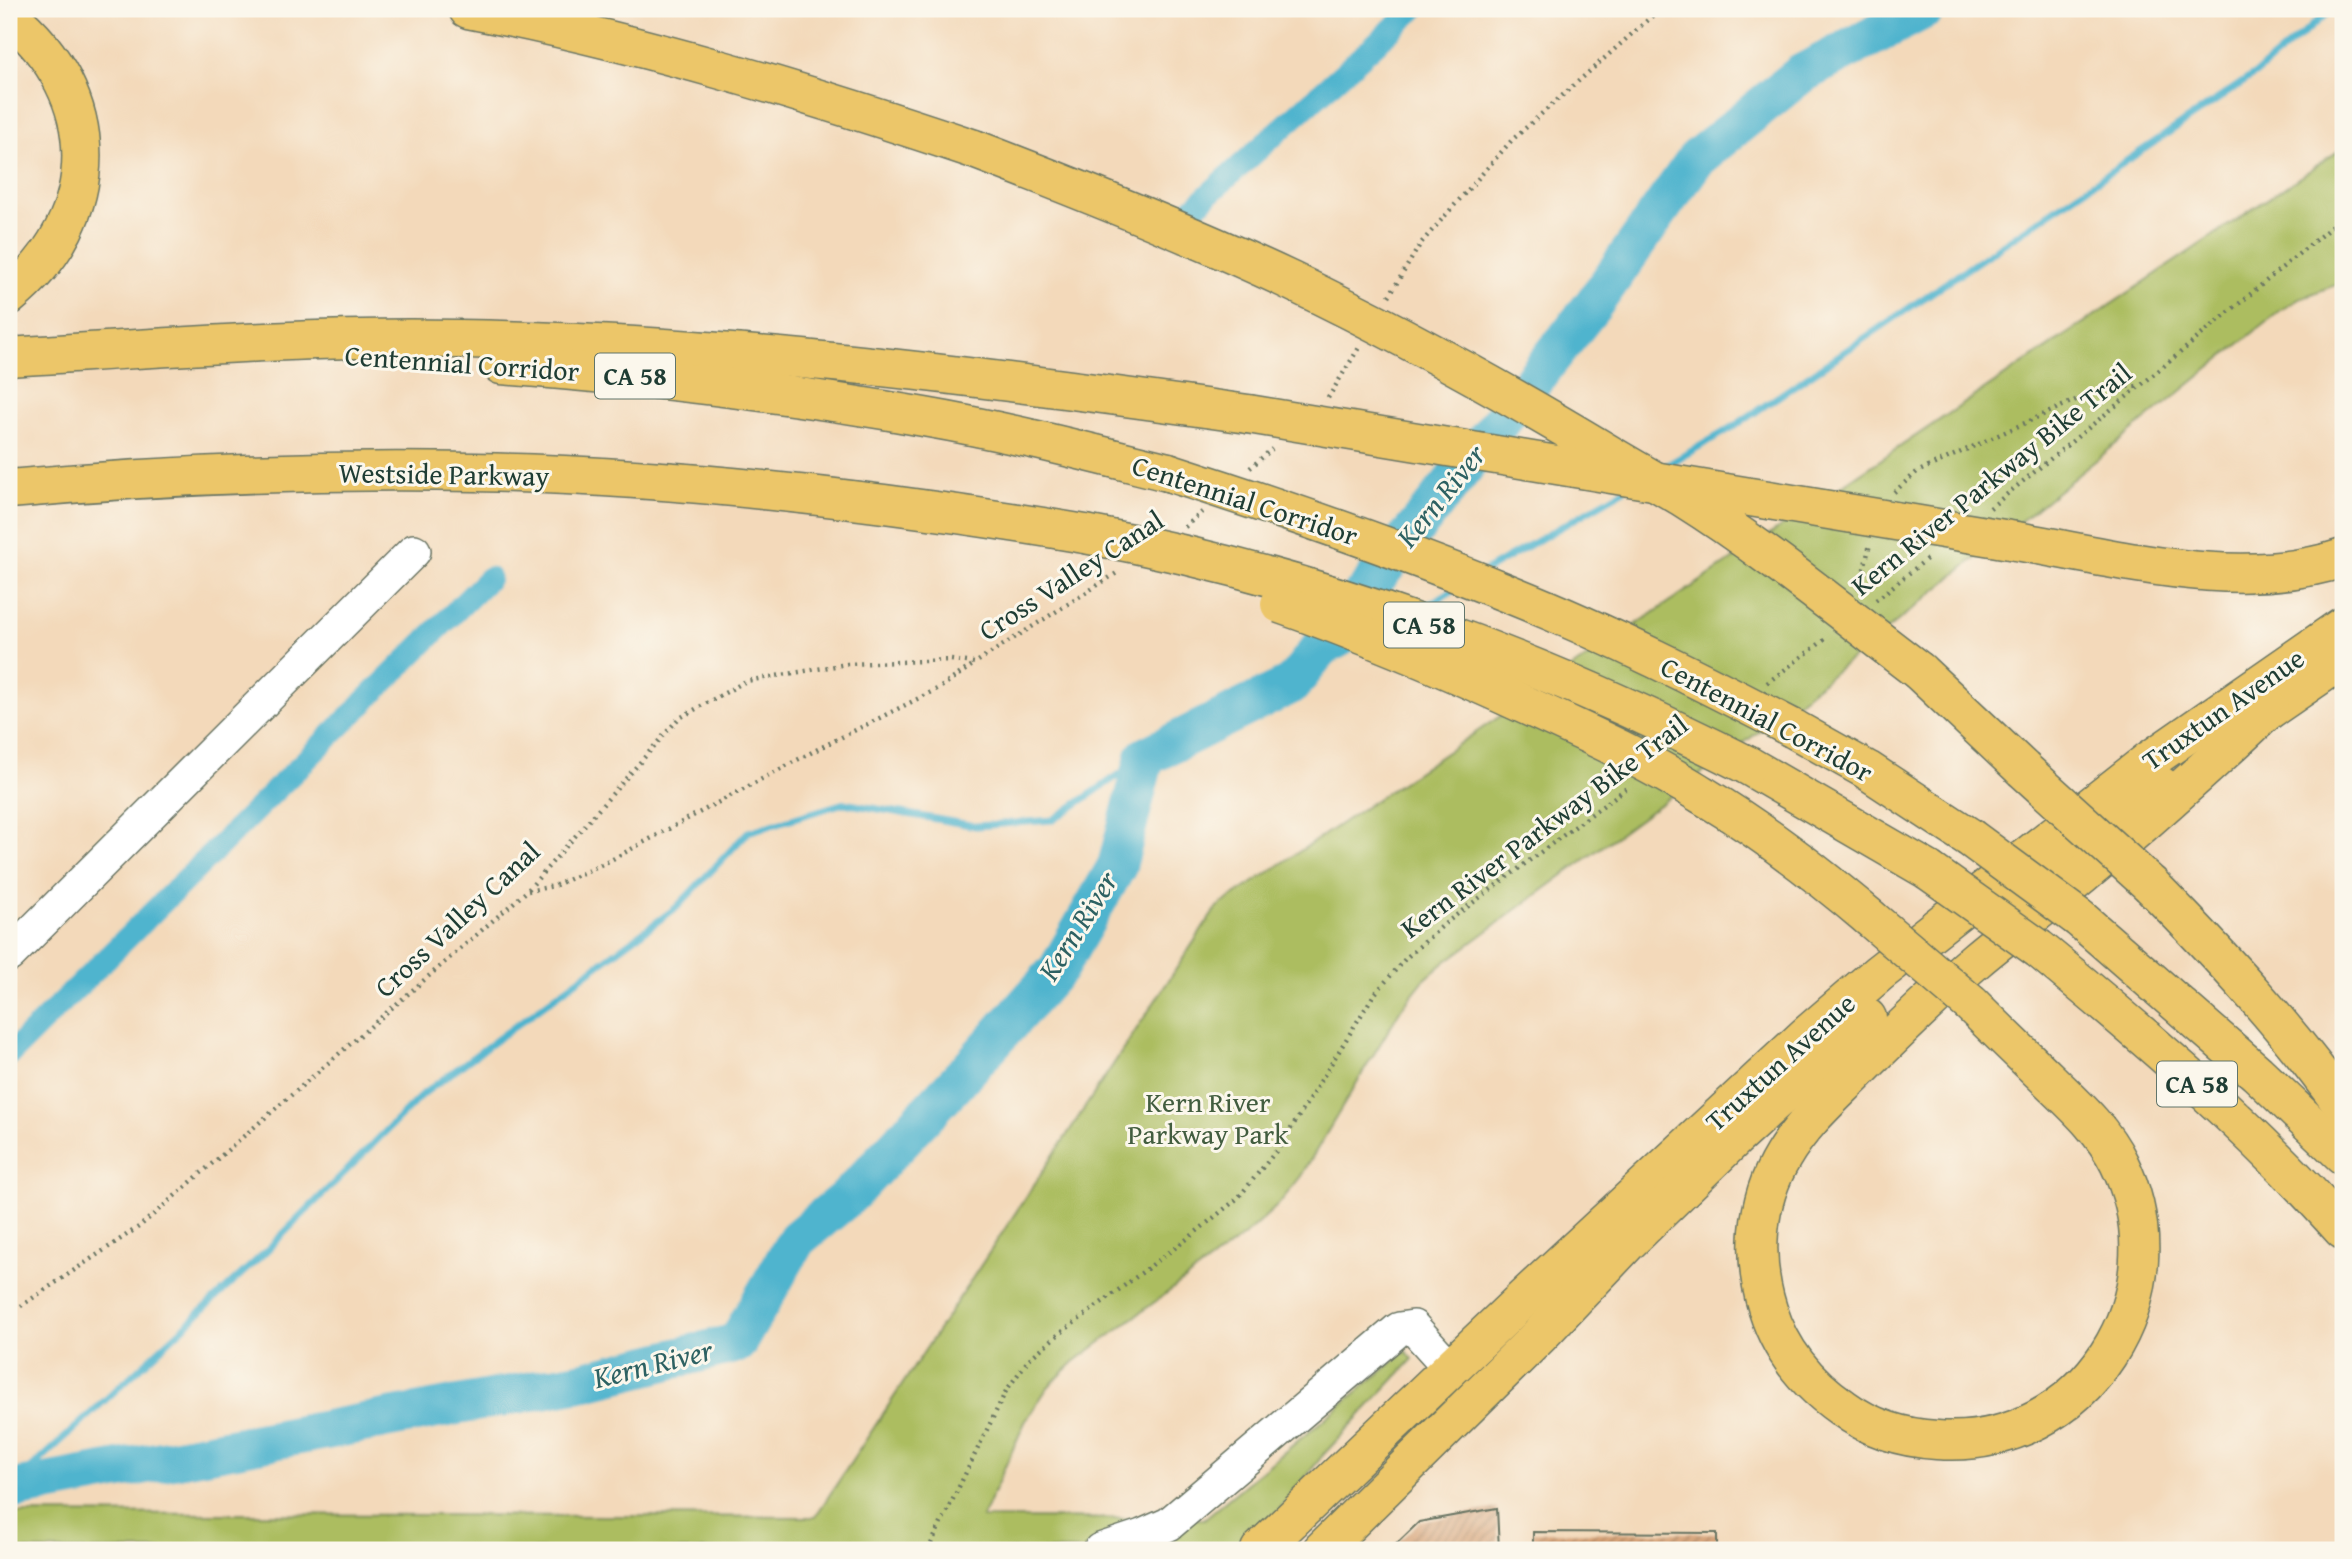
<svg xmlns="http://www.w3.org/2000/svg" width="2352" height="1559" font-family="'Gentium Book Plus',serif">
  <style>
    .green { fill: #acbd60; stroke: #667d4a; stroke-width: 2 }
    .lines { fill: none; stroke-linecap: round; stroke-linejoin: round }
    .stream { stroke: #4fb4ce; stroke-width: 7 }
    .canal { stroke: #4fb4ce; stroke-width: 23 }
    .river { stroke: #4fb4ce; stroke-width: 40 }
    .building { fill: url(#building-hatch) }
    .minor-casing { stroke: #697463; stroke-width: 36 }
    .major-casing { stroke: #697463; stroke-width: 41 }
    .highway-casing { stroke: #697463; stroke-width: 41 }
    .path { stroke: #697463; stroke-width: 4.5; stroke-dasharray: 2 5; stroke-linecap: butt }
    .minor { stroke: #fff; stroke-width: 33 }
    .major { stroke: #ecc669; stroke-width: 38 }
    .highway { stroke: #ecc669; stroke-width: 38 }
    .highway-bridge-casing { stroke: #697463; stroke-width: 41; stroke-linecap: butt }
    .highway-bridge { stroke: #ecc669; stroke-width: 38 }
    .labels { text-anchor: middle; stroke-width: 6; stroke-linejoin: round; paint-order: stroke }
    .shield { fill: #fbf7ec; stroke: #61756b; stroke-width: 2 }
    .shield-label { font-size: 26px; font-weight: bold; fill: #1f3d34 }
    .street-label { font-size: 28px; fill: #1f3d34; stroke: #fbf7ec }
    .park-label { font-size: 28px; fill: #425d3f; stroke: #fbf7ec }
    .water-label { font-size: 30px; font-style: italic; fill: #2d6162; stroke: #fbf7ec }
  </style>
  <defs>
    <pattern id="building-hatch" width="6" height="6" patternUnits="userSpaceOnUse" patternTransform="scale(1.75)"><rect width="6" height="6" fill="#d5a074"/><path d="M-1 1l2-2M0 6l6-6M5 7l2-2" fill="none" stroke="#ac8460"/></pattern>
  </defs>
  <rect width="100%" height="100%" fill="#fbf7ec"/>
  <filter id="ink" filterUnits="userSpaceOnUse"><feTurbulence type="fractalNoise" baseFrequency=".0143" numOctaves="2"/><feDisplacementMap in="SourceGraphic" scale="14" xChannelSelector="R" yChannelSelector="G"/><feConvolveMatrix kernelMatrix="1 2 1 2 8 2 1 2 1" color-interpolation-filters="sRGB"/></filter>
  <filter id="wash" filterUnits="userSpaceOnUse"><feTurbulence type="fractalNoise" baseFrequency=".00686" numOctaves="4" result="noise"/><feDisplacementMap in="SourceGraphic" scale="28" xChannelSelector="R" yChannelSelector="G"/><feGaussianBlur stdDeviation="1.57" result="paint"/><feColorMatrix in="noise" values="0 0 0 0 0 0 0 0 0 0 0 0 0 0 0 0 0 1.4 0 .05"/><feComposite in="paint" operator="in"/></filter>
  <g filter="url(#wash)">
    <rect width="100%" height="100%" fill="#f3d9ba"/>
    <path class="green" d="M2343 148V282L2301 298 2281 310 1783 714 1445 962 1423 981 1401 1009 1301 1176 1278 1205 1245 1235 1074 1362 1048 1387 1025 1422 982 1518 1204 1519 1406 1351 1413 1359 1324 1454 1268 1524 1240 1550H9V1513L815 1517 1217 907Z"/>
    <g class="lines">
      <g class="stream">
        <path d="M1664 467 1733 427 2255 74 2332 9"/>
        <path d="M1485 571 1623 491"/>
        <path d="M1419 610 1457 588"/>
        <path d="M1292 684 1357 646"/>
        <path d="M9 1489 261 1256 423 1094 677 907 748 832 844 803 976 826 1053 820 1145 757"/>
      </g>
      <g class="canal">
        <path d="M1187 214 1414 9"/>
        <path d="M9 1055 489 578"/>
      </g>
      <path class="river" d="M9 1490 585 1381 737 1343 797 1239 849 1196 965 1073 1058 969 1117 866 1145 757 1292 684 1593 305 1696 159 1801 74 1925 9"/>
    </g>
    <g id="blocks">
      <g class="building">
        <path d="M1497 1508 1499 1550H1390L1419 1522Z"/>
        <path d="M1533 1532 1717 1533V1550H1533Z"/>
      </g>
    </g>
  </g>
  <g filter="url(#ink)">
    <use href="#blocks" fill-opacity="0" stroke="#697463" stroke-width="2"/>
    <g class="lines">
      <defs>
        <g id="minor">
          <path d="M9 955 414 551"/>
          <path d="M1100 1550 1142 1536 1169 1524 1399 1329 1413 1327 1450 1368"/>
        </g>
        <g id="major">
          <path d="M2241 729 2343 659"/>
          <path d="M2009 904 2161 786"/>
          <path d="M1260 1550 1525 1297 1806 1036 1879 973 2150 760 2343 626"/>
          <path d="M1322 1550 1540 1335 1629 1241 1735 1138 1867 1018"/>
        </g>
        <g id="highway">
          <path d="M468 9C640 42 807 93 974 149"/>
          <path d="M9 16C105 94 106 217 9 296"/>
          <path d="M9 357C159 348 308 336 458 339 723 343 986 377 1248 414"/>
          <path d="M501 365C643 376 784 392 924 417 1006 431 1087 452 1168 472"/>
          <path d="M9 489C164 475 319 469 475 472 680 476 884 500 1085 534"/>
          <path d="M2016 541C2121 559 2240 592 2343 558"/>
          <path d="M1919 671 2023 769"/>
          <path d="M1794 729 1867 770 1969 837"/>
          <path d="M1747 765 1928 870"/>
          <path d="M1704 796C1764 832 1817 873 1870 918"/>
          <path d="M2151 885C2220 955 2285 1025 2343 1106"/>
          <path d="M2079 918 2257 1073 2343 1155"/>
          <path d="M2039 949C2146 1037 2252 1127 2343 1230"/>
          <path d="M1971 1004C1997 1030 2023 1055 2049 1080 2076 1106 2103 1130 2119 1163 2184 1294 2085 1451 1937 1440 1903 1438 1870 1428 1843 1408 1808 1384 1781 1351 1768 1310 1752 1260 1755 1202 1783 1156 1801 1125 1829 1100 1854 1075 1894 1035 1934 996 1976 960 2004 936 2034 915 2062 892 2133 834 2202 772 2269 709"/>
        </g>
      </defs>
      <use href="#minor" class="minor-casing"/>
      <use href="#major" class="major-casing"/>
      <use href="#highway" class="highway-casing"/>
      <g class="path">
        <path d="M1389 296 1421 243 1512 140 1660 9"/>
        <path d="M1328 398 1360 346"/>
        <path d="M1250 468 1272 449"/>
        <path d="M1894 492 1917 472 2102 388 2139 386"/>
        <path d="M1990 508 2140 386 2343 217"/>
        <path d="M1185 527 1202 512"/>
        <path d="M1859 590 1870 544"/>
        <path d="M1876 600 1929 557"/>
        <path d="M1767 683 1827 638"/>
        <path d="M528 891 554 886 609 861 814 751 941 687 974 664"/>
        <path d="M9 1314 140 1226 527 891 678 719 746 681 847 664 951 660 975 663 1120 571"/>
        <path d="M928 1550 1006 1391 1029 1359 1054 1338 1191 1236 1238 1198 1281 1145 1373 996 1406 958 1447 922 1628 787"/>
      </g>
      <use href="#minor" class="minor"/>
      <use href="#major" class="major"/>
      <use href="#highway" class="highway"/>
      <defs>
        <g id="highway-bridge">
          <path d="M974 149C1081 190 1187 232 1291 281 1400 333 1504 391 1607 453 1632 468 1657 482 1682 497 1765 549 1841 612 1919 671"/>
          <path d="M1248 414 2016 541"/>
          <path d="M1168 472C1284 509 1399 549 1512 595 1609 634 1702 681 1794 729"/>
          <path d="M1085 534C1318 577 1535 658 1747 765"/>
          <path d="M1280 604C1366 634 1450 670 1532 708 1591 735 1650 762 1704 796"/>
          <path d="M2023 769 2151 885"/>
          <path d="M1969 837 2079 918"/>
          <path d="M1928 870 2039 949"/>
          <path d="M1870 918 1971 1004"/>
        </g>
      </defs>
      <use href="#highway-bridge" class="highway-bridge-casing"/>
      <use href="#highway-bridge" class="highway-bridge"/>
    </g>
  </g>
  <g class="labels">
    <g class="shield">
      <rect x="595" y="353.5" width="80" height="45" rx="5"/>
      <rect x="1384" y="602.5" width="80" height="45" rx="5"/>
      <rect x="2157" y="1061.5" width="80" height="45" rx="5"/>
    </g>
    <g class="shield-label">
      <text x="635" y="385">CA 58</text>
      <text x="1424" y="634">CA 58</text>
      <text x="2197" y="1093">CA 58</text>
    </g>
    <g class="street-label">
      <text transform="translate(462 363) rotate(4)" y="10">Centennial Corridor</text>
      <text transform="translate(444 474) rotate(1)" y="10">Westside Parkway</text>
      <text transform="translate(1991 479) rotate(-39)" y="10">Kern River Parkway Bike Trail</text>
      <text transform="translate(1245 500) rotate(18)" y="10">Centennial Corridor</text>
      <text transform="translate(1071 575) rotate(-33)" y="10">Cross Valley Canal</text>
      <text transform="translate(2223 709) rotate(-35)" y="10">Truxtun Avenue</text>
      <text transform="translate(1767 719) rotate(28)" y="10">Centennial Corridor</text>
      <text transform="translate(1544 826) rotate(-37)" y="10">Kern River Parkway Bike Trail</text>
      <text transform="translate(457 919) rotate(-43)" y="10">Cross Valley Canal</text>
      <text transform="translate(1780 1062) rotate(-42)" y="10">Truxtun Avenue</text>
    </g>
    <g class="park-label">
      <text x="1208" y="1112">Kern River<tspan x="1208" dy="32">Parkway Park</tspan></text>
    </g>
    <g class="water-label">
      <text transform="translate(1441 496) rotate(-51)" y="10">Kern River</text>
      <text transform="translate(1078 926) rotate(-58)" y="10">Kern River</text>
      <text transform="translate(653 1364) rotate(-14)" y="10">Kern River</text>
    </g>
  </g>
  <rect width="2352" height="1559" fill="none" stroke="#fbf7ec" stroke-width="35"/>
</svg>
